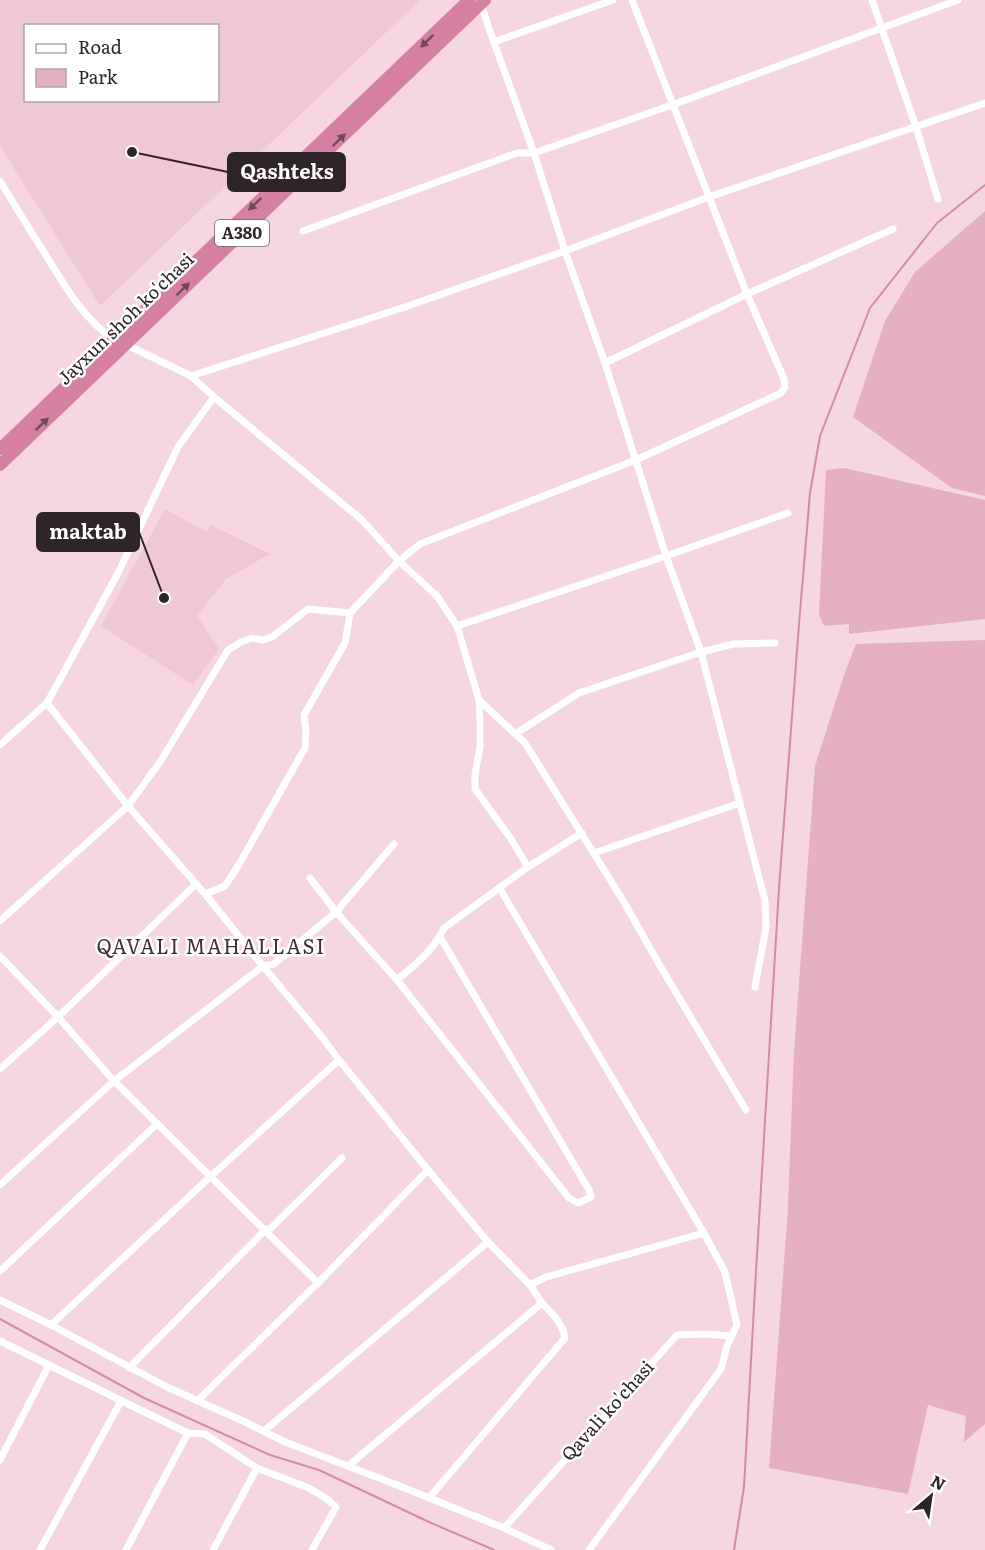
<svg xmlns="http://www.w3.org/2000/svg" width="985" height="1550" font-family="Literata,serif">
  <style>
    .built { fill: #efc8d6; fill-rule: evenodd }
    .green { fill: #e5afc3 }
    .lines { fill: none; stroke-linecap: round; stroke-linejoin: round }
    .stream { stroke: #d68aa8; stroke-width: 2 }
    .street { stroke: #fff; stroke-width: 7 }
    .highway { stroke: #d57fa3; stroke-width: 12 }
    .oneway { fill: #714859 }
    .labels { text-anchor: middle; stroke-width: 5; stroke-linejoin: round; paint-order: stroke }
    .shield { fill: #fff; stroke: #6d6668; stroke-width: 1.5 }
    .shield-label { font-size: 16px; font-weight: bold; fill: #2f2428 }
    .street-label { font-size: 18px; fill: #2f2428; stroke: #fff }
    .neighbourhood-label { font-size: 20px; letter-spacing: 1.5px; fill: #452d36; stroke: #fff }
    .leader { fill: none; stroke: #2f2428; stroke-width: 2 }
    .callout-dot { fill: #2f2428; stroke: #fff; stroke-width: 2 }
    .callout { fill: #2f2428; stroke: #2f2428; stroke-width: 2 }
    .callout-label { font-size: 20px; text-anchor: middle; font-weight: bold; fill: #fff }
  </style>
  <rect width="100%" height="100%" fill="#f5d6e1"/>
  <g class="built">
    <path d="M0 0H420L100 306 0 146ZM26 26H218V100H26Z"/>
    <path d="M165 509 207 532 211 525 270 554 226 579 197 616 219 649 193 685 101 626Z"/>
  </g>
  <g class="green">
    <path d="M985 211V496L952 488 853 417 885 321 915 272Z"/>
    <path d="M844 468 985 500V619L849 634V624L824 626 819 615 826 470Z"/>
    <path d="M985 640V1424L964 1442 966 1416 928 1405 908 1494 769 1468 788 1207 794 1051 815 766 845 672 856 644Z"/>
  </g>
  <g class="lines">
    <g class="stream">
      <path d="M0 1319 144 1398 270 1455 319 1470 429 1522 494 1550"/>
      <path d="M734 1550 744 1487 756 1271 779 888 799 624 810 493 820 436 870 308 937 223 985 185"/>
    </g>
    <g class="street">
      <path d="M872 0 916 127 938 199"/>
      <path d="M481 3 488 26 534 153 565 251 605 363 666 556 701 652 765 901 766 927 755 987"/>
      <path d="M494 42 613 0"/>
      <path d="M0 181C14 204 28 227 42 249 61 280 84 321 115 340"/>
      <path d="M303 231 517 153H534L672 105 958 0"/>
      <path d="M125 344 191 376 214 397 362 520 399 561 437 596 457 626 479 700 525 743 624 902 656 959 746 1110"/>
      <path d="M605 363 747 294 893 229"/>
      <path d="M191 376 405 307 565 251 709 197 985 103"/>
      <path d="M457 626 666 556 788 513"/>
      <path d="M479 700 480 722V747L475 774V789L511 839 528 867"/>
      <path d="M47 703 128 806 205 894 263 966 322 1037 339 1060 428 1170 488 1242 530 1285 546 1277 704 1233"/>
      <path d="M515 734 579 693 701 652 733 644 775 643"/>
      <path d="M0 745 47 703 117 575 178 447 214 397"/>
      <path d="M594 853 740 803"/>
      <path d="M310 878 336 912 397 980 569 1198 578 1203 591 1197 589 1190 440 937"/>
      <path d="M500 889 704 1233 725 1272 737 1325 727 1346 721 1369 589 1550"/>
      <path d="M205 894 225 886 238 866 305 748 306 732 304 715 345 643 350 613 399 561 420 544 636 460 781 393 785 387 784 379 747 294 632 0"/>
      <path d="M0 921 128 806 160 762 228 650 241 642 252 638 263 640 272 637 308 609 350 613"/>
      <path d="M0 956 58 1017 114 1081 318 1283"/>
      <path d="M397 980C415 965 434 950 444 928L528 867 582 833"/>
      <path d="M0 1069 58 1017 196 884"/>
      <path d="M0 1185 114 1081 263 966 274 964 336 912 394 844"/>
      <path d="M0 1271 157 1124"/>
      <path d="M0 1300 51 1325 167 1387 245 1422 285 1442 392 1483 504 1528 551 1550"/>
      <path d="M51 1325 210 1177 339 1060"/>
      <path d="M0 1341 169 1424 188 1433 205 1434 257 1468 309 1488 327 1499 336 1507 312 1550"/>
      <path d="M129 1368 265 1230 271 1228 342 1158"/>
      <path d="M197 1401 318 1283 428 1170"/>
      <path d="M264 1431 488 1242"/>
      <path d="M0 1460 49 1365"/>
      <path d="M348 1466 542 1303 530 1285"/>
      <path d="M429 1498 565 1338C562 1322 552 1314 542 1303"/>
      <path d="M504 1528 677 1335 705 1334 731 1336"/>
      <path d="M40 1550 121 1401"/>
      <path d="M126 1550 188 1433"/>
      <path d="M213 1550 257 1468"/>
    </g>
    <g class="highway">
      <path d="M0 449 469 0"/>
      <path d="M0 465 485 0"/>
    </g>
  </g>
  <defs><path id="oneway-solid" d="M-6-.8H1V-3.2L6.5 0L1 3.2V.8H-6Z" transform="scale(1.5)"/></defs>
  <g class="oneway">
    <use href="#oneway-solid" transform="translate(427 41) rotate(136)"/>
    <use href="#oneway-solid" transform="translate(339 140) rotate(-44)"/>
    <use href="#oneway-solid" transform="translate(255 204) rotate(136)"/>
    <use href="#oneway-solid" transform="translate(183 289) rotate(-44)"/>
    <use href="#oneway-solid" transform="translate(42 424) rotate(-44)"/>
  </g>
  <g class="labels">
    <rect class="shield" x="215" y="220" width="54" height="26" rx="4.5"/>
    <g class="shield-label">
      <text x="242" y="239">A380</text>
    </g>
    <g class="street-label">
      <text transform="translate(126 319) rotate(-44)" y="6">Jayxun shoh ko'chasi</text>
      <text transform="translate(608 1411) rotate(-48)" y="6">Qavali ko'chasi</text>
    </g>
    <g class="neighbourhood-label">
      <text x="211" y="954">QAVALI MAHALLASI</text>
    </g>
  </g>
  <path class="leader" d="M132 152L228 172M164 598L139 532"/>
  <g class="callout-dot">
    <circle cx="132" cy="152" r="6"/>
    <circle cx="164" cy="598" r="6"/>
  </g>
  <g class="callout">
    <rect x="228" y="153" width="117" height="38" rx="6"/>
    <rect x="37" y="513" width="102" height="38" rx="6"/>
  </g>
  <g class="callout-label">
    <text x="287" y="179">Qashteks</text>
    <text x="88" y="539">maktab</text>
  </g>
  <rect x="24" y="24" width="195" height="78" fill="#ffffff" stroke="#aca7a9" stroke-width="1.5"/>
  <rect x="36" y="44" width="30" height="9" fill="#ffffff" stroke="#aca7a9" stroke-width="1.5"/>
  <text x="78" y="54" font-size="18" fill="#2f2428">Road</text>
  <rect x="36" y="69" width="30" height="18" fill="#e5afc3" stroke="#aca7a9" stroke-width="1.5"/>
  <text x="78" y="84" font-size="18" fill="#2f2428">Park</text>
  <g transform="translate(931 1496) rotate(29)" stroke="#ffffff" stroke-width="4.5" paint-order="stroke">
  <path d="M0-4.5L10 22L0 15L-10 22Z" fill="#2f2428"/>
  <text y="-9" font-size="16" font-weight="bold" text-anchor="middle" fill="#2f2428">N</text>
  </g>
</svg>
